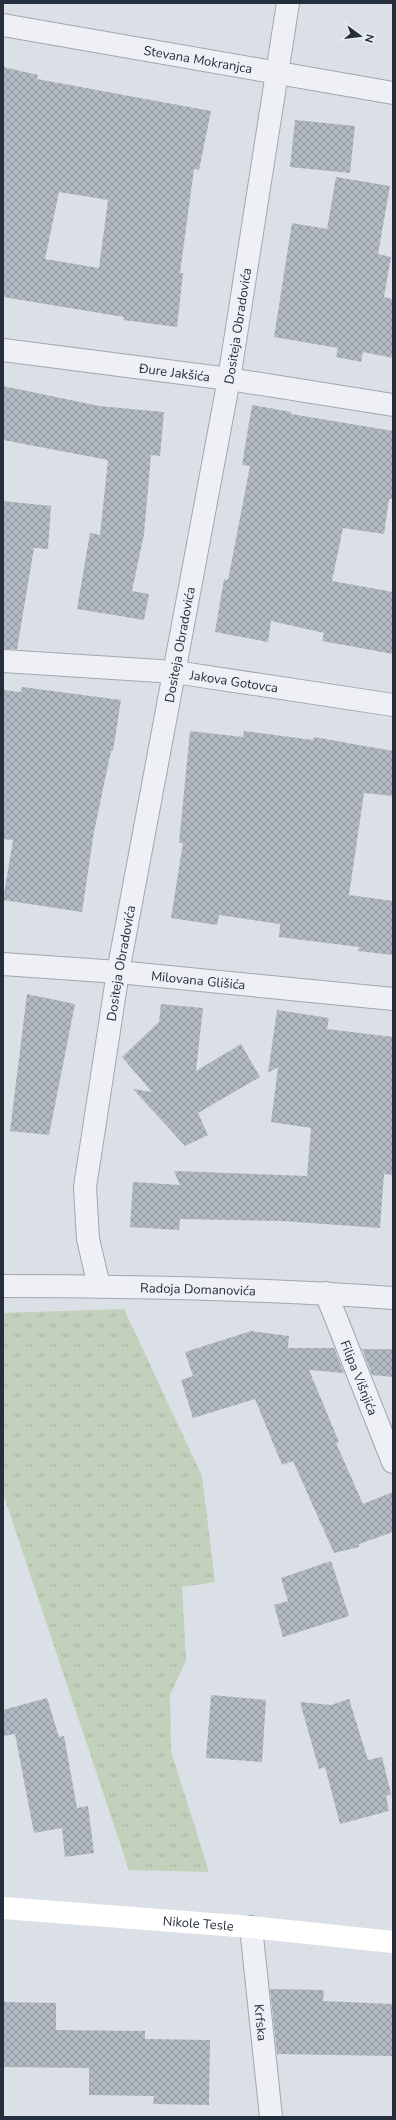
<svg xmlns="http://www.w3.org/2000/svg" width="396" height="2120" font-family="'Nunito Sans',sans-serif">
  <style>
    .grass { fill: url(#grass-tufts) }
    .building { fill: url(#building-cross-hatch); fill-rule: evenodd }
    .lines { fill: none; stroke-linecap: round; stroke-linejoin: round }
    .minor-casing { stroke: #a0a7b0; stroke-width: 24 }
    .minor { stroke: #eef0f5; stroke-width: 22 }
    .secondary { stroke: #fff; stroke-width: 22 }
    .labels { text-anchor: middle; stroke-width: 3.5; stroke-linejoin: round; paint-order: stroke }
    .street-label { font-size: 13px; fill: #242e3d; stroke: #eaeef4 }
  </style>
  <defs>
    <pattern id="grass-tufts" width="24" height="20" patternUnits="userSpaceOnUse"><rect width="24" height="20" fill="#c1d1bb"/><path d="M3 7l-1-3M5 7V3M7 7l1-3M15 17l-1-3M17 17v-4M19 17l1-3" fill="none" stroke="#a6b4a2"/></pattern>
    <pattern id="building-cross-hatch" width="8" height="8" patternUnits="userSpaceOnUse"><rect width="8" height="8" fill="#b2b9c3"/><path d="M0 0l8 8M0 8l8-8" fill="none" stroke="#9197a0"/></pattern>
  </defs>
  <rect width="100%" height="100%" fill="#dbe0e6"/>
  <path class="grass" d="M124 1309 202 1476 215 1582 182 1587 186 1660 170 1695 171 1751 209 1872 129 1870 3 1493V1313Z"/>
  <g class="building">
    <path d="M3 67 38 75 37 79 211 111 199 170 194 169 180 273H183L177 327 123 320 124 317 3 297ZM59 192 108 200 99 268 45 259Z"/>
    <path d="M295 120 355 126 350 173 290 167Z"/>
    <path d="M336 177 390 186 378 254 391 257 384 297 393 299V358L363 352 361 362 336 357 338 348 274 337 292 223 327 229Z"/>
    <path d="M3 386 99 406 164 412 160 456 151 455 144 534 132 591 149 594 144 620 77 609 90 533 100 535 108 460 3 440Z"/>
    <path d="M252 405 291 412V414L393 431V499H389L384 534 343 528 332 581 393 592V654L322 641 324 633 271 621 268 642 215 632 224 579 228 580 250 466 242 465Z"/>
    <path d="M3 501 51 506 48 549 34 548 17 649H3Z"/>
    <path d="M22 687 121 700 113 751H111L94 832 82 912 3 900 13 840 3 839V690L21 692Z"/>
    <path d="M190 731 243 737 244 731 313 740 314 737 393 751V796L364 793 349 895 393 901V955L358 951 359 947 279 937 280 924 219 915 217 925 171 918 183 843H179Z"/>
    <path d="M27 994 75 1004 49 1135 10 1131Z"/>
    <path d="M161 1004 203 1008 196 1071 241 1044 260 1077 198 1113 208 1135 185 1146 133 1089 152 1092 122 1057 159 1022Z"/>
    <path d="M277 1010 329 1018 327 1029 393 1037V1175L384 1174 380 1228 283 1221 180 1219 179 1230 130 1227 133 1182 180 1185 174 1171 307 1176 311 1128 271 1122 278 1067 268 1073Z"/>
    <path d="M251 1331 289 1336 288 1348H334L344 1373 309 1370 339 1442 336 1443 363 1504 393 1492V1532L359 1544V1547L334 1553 293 1461 282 1465 255 1399 193 1418 181 1380 193 1376 185 1352Z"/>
    <path d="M362 1349H393V1377L372 1375Z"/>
    <path d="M331 1561 349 1616 283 1637 274 1605 288 1601 281 1578Z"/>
    <path d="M211 1695 266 1700 262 1762 206 1758Z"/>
    <path d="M47 1698 59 1737 64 1736 77 1808 88 1806 94 1853 65 1857 62 1828 34 1833 15 1734 3 1736V1710Z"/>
    <path d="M349 1699 368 1760 382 1757 391 1794 386 1796 389 1811 340 1824 325 1767 319 1769 300 1702 331 1705Z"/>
    <path d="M270 1989 324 1990 323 2001 393 2004V2056L277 2054Z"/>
    <path d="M3 2002 56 2003V2030L145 2031V2039L210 2040 209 2105 153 2104 154 2096 89 2095V2068L3 2067Z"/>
  </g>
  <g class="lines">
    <defs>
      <g id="minor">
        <path id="s1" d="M3 25 393 93"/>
        <path id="s2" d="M3 350 229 379 393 405"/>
        <path id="s3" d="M3 661 175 672 393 705"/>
        <path id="s4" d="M3 964 118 972 393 999"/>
        <path id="s5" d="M3 1286C133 1286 263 1289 393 1298"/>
        <path id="s6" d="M99 1286 88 1239 85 1187 118 972 229 379 288 3"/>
        <path id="s7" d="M326 1293 393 1462"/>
        <path id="s8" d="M251 1927 271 2117"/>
      </g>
    </defs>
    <use href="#minor" class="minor-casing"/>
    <use href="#minor" class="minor"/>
    <path class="secondary" id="s9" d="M3 1908 251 1927 393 1942"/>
  </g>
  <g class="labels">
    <g class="street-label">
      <text dy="5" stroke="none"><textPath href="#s1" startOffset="198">Stevana Mokranjca</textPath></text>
      <text dy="5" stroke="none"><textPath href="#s6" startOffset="975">Dositeja Obradovića</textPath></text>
      <text dy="5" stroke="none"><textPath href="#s2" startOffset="173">Đure Jakšića</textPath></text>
      <text dy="5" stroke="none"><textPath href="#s6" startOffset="651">Dositeja Obradovića</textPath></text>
      <text dy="5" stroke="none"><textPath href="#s3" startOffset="232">Jakova Gotovca</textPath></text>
      <text dy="5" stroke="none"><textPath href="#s6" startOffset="327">Dositeja Obradovića</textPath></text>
      <text dy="5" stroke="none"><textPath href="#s4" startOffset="196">Milovana Glišića</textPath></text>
      <text dy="5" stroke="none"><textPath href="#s5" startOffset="195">Radoja Domanovića</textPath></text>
      <text dy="5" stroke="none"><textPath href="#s7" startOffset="91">Filipa Višnjića</textPath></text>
      <text dy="5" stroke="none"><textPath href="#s9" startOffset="196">Nikole Tesle</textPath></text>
      <text dy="5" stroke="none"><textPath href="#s8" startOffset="96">Krfska</textPath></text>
    </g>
  </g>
  <rect width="396" height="2120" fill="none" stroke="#242e3d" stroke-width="8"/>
  <g transform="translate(360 36) rotate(105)" stroke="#eaeef4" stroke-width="3" paint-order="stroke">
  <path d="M0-3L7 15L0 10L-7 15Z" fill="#242e3d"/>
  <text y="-6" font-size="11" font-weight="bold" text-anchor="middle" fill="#242e3d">N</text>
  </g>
</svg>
